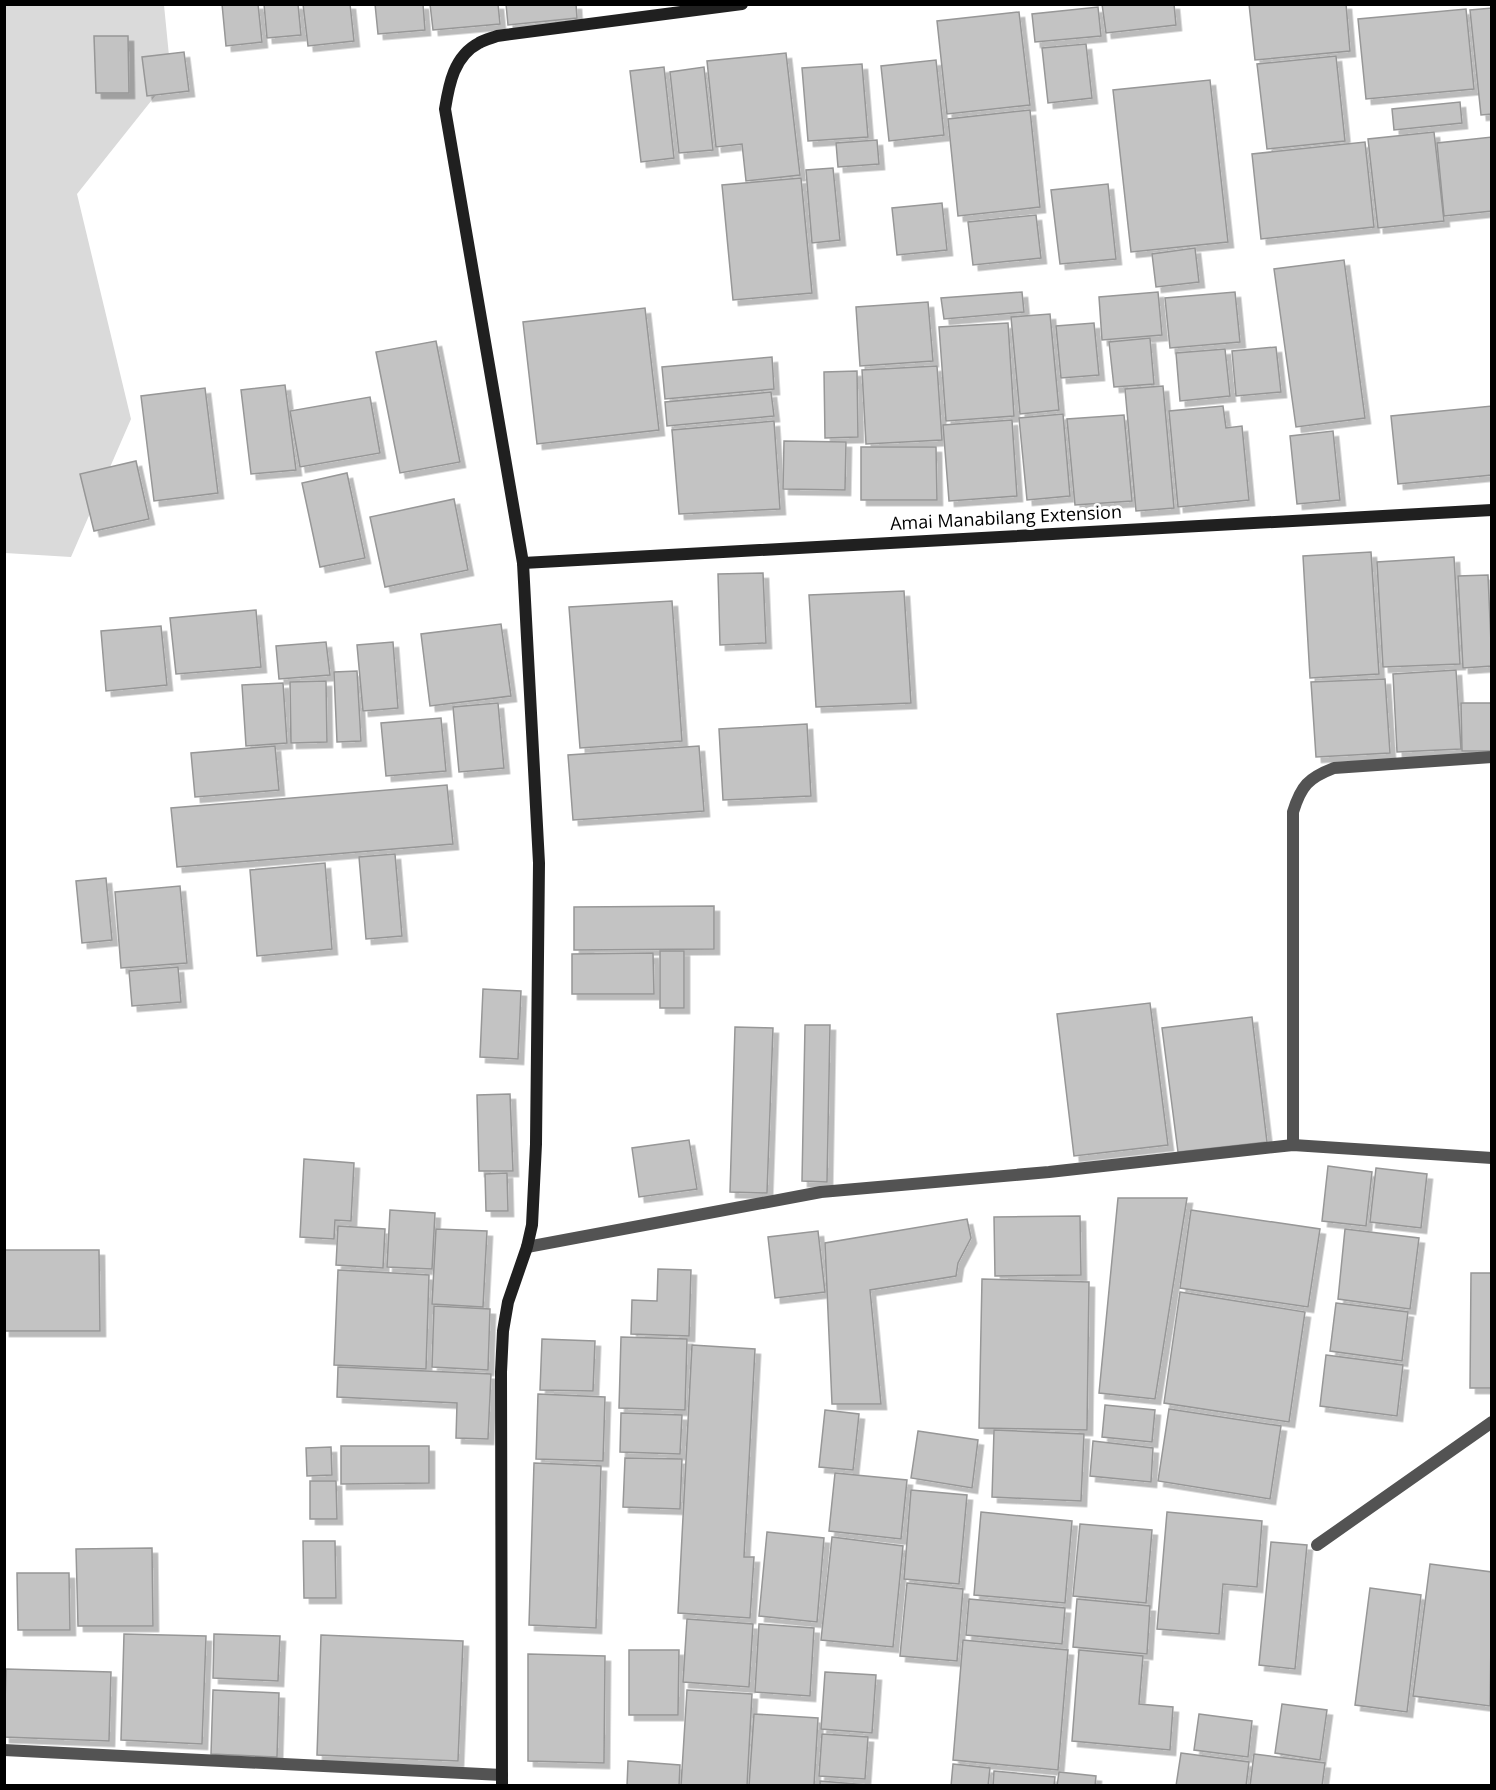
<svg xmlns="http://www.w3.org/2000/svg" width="1496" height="1790" font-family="'Open Sans',sans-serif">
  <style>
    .green { fill: #dadada }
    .building { fill: #c3c3c3; stroke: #979797; stroke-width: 1.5; filter: url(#shadow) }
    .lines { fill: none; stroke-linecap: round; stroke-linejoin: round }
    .lane { stroke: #535353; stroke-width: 12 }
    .street { stroke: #535353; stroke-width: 12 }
    .secondary { stroke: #202020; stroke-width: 12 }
    .labels { text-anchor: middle; stroke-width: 6; stroke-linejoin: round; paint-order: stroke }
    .street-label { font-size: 18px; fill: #000; stroke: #fff }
  </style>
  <defs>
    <filter id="shadow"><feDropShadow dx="5.5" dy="5.5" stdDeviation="0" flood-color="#0004"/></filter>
  </defs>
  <rect width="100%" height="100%" fill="#fff"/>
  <path class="green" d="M4 5H164L171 76 77 194 131 419 71 557 5 553Z"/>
  <g class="building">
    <path d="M222 4H258L262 42 226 46Z"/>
    <path d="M264 4H298L301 35 267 38Z"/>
    <path d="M303 4H350L354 41 308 46Z"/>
    <path d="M375 4H423L425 30 378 34Z"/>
    <path d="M430 4H498L500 24 433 30Z"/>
    <path d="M506 4H576L577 18 508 25Z"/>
    <path d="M1102 4H1174L1176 25 1106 33Z"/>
    <path d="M1249 4H1346L1350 51 1255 60Z"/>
    <path d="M1098 7 1101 36 1035 42 1032 14Z"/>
    <path d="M1492 8V114L1481 115 1470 10Z"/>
    <path d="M1466 9 1474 89 1366 99 1358 19Z"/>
    <path d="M1019 12 1030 105 947 114 937 21Z"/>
    <path d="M94 36H128L129 93H96Z"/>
    <path d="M1086 44 1092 98 1048 103 1042 48Z"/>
    <path d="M184 52 189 91 147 96 142 57Z"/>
    <path d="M786 53 800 175 746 181 742 144 716 147 707 61Z"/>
    <path d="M1336 56 1345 141 1267 149 1257 64Z"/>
    <path d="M936 60 944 135 889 141 881 66Z"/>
    <path d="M862 64 868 137 808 141 802 68Z"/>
    <path d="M664 67 674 158 641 162 630 71Z"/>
    <path d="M704 67 713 150 679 153 670 72Z"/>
    <path d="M1210 80 1228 242 1131 252 1113 90Z"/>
    <path d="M1460 102 1462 123 1394 130 1392 109Z"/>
    <path d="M1030 110 1040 207 958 216 948 119Z"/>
    <path d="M1434 132 1444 221 1378 228 1368 139Z"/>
    <path d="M1492 137V211L1444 216 1437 143Z"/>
    <path d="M877 140 879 164 838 167 836 143Z"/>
    <path d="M1365 142 1374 227 1261 239 1252 154Z"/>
    <path d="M833 168 840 240 812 243 806 170Z"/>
    <path d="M801 178 812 293 733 300 722 185Z"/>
    <path d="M1108 184 1116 259 1060 264 1051 190Z"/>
    <path d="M942 203 947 250 897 255 892 208Z"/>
    <path d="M1036 215 1041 258 973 265 968 222Z"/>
    <path d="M1195 248 1199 282 1156 287 1152 254Z"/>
    <path d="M1344 260 1365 418 1296 427 1274 269Z"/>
    <path d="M1022 292 1024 312 944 319 941 298Z"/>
    <path d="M1158 292 1162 335 1102 340 1099 297Z"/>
    <path d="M1235 292 1240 342 1170 348 1165 298Z"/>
    <path d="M928 302 933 361 860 366 856 307Z"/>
    <path d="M645 308 659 430 537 444 523 322Z"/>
    <path d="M1050 314 1059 410 1020 414 1011 317Z"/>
    <path d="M1008 323 1014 416 946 421 939 327Z"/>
    <path d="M1094 323 1099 375 1061 378 1056 326Z"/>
    <path d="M1150 338 1154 384 1114 387 1109 342Z"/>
    <path d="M436 341 460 462 400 473 376 352Z"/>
    <path d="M1276 347 1281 392 1236 396 1232 351Z"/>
    <path d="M1225 349 1230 396 1180 401 1176 353Z"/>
    <path d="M772 357 774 389 665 399 662 367Z"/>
    <path d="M937 366 942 440 866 444 862 370Z"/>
    <path d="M857 371 858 437 825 438 824 372Z"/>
    <path d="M285 385 296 470 251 474 241 390Z"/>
    <path d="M1163 386 1174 508 1136 511 1125 389Z"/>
    <path d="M205 388 218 493 154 501 141 396Z"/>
    <path d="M771 392 774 416 667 426 665 402Z"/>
    <path d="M370 397 380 453 300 467 290 411Z"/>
    <path d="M1223 406 1226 428 1242 426 1249 500 1178 507 1169 411Z"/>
    <path d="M1492 406V475L1398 484 1391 416Z"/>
    <path d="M1063 414 1070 496 1027 500 1019 418Z"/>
    <path d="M1124 415 1132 501 1075 505 1067 419Z"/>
    <path d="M1012 420 1017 496 949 501 943 425Z"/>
    <path d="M774 421 780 509 679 514 672 430Z"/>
    <path d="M1333 431 1340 500 1297 504 1290 436Z"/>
    <path d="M784 441 846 442 845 490 783 489Z"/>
    <path d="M861 447H936L937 500H861Z"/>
    <path d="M136 461 149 519 94 531 80 474Z"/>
    <path d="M347 473 365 558 320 567 302 483Z"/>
    <path d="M454 499 468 570 385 587 370 517Z"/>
    <path d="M1371 552 1379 674 1310 678 1303 556Z"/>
    <path d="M1454 557 1460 664 1383 667 1377 562Z"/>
    <path d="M763 573 766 643 720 645 718 574Z"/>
    <path d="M1488 575 1492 666 1463 668 1458 576Z"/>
    <path d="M904 591 911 703 816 707 809 595Z"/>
    <path d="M672 601 682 741 580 748 569 607Z"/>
    <path d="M256 610 261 667 176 674 170 618Z"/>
    <path d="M501 624 511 696 430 706 421 634Z"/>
    <path d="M161 626 167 685 106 691 101 631Z"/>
    <path d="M326 642 330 675 279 679 276 646Z"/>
    <path d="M393 642 398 708 363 711 357 645Z"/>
    <path d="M1456 670 1461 749 1397 752 1393 674Z"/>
    <path d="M357 671 361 741 337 742 334 672Z"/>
    <path d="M1385 679 1390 753 1316 757 1311 682Z"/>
    <path d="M326 681 327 742 291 743 290 682Z"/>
    <path d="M283 683 287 743 246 746 242 685Z"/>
    <path d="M498 703 504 768 459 772 453 707Z"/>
    <path d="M1461 703H1492V751H1462Z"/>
    <path d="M441 718 446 771 386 776 381 723Z"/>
    <path d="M807 724 811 796 723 800 719 729Z"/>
    <path d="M275 746 279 790 195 797 191 753Z"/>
    <path d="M699 746 704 811 573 820 568 755Z"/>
    <path d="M447 785 453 844 177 867 171 808Z"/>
    <path d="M395 854 402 936 366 939 359 857Z"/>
    <path d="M325 863 332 949 257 956 250 870Z"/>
    <path d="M106 878 112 940 82 943 76 881Z"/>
    <path d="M180 886 187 963 121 968 115 892Z"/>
    <path d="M714 906V949L574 950V907Z"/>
    <rect x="660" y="951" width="24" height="57"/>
    <path d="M653 953 654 994H572V954Z"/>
    <path d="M178 967 181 1002 132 1006 129 971Z"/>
    <path d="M483 989 521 991 518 1059 480 1057Z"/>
    <path d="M1150 1003 1168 1145 1074 1156 1057 1014Z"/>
    <path d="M1252 1017 1267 1142 1178 1152 1162 1028Z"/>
    <path d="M805 1025H830L827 1182 802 1181Z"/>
    <path d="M735 1027 773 1028 767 1193 730 1192Z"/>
    <path d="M510 1094 513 1171H479L477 1095Z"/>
    <path d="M689 1140 697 1189 639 1197 632 1148Z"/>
    <path d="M304 1159 354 1163 351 1221 335 1220 334 1239 300 1237Z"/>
    <path d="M1328 1166 1372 1172 1366 1226 1322 1221Z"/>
    <path d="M1376 1168 1427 1174 1421 1228 1370 1222Z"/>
    <path d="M507 1173 508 1211H486L485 1174Z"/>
    <path d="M1118 1198H1187L1155 1399 1099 1393Z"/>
    <path d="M390 1210 435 1213 432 1269 387 1267Z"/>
    <path d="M1191 1210 1320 1229 1308 1307 1180 1288Z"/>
    <path d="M1080 1216 1081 1275 995 1276 994 1217Z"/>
    <path d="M967 1219 971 1238 958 1263 956 1276 870 1290 881 1404H832L825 1243Z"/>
    <path d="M338 1226 385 1229 383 1268 336 1265Z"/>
    <path d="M436 1229 487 1231 483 1307 432 1304Z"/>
    <path d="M1345 1229 1419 1238 1410 1309 1338 1299Z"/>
    <path d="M818 1231 825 1292 775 1298 768 1237Z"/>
    <path d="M4 1250H99L100 1331H4Z"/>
    <path d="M658 1269 691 1270 689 1336 631 1334 632 1300 657 1301Z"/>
    <path d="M338 1270 429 1275 426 1369 334 1365Z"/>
    <path d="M1471 1273H1492V1388H1470Z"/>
    <path d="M982 1279 1089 1282 1087 1430 979 1428Z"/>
    <path d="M1180 1292 1305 1312 1289 1422 1164 1403Z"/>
    <path d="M1336 1303 1408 1312 1402 1361 1330 1351Z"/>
    <path d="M434 1306 490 1309 488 1370 432 1367Z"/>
    <path d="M621 1337 687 1339 685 1410 619 1408Z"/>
    <path d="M542 1339 595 1341 593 1391 540 1390Z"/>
    <path d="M692 1345 755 1349 744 1557H754L750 1618 678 1613Z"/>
    <path d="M1326 1355 1403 1365 1397 1416 1320 1406Z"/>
    <path d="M338 1367 491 1374 488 1439 456 1438 457 1403 337 1397Z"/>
    <path d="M538 1394 605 1397 603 1461 536 1459Z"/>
    <path d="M1105 1405 1155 1410 1152 1442 1102 1437Z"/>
    <path d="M1169 1409 1281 1426 1270 1499 1158 1481Z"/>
    <path d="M825 1410 859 1414 853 1470 819 1467Z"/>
    <path d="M621 1413 682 1415 680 1454 620 1452Z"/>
    <path d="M994 1430 1084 1434 1081 1501 992 1497Z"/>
    <path d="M918 1431 978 1440 972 1488 911 1478Z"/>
    <path d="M1093 1441 1153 1448 1151 1482 1090 1476Z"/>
    <path d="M341 1446H429V1483L341 1484Z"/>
    <path d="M331 1447 332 1475 307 1476 306 1448Z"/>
    <path d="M625 1458 682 1459 680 1509 623 1507Z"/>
    <path d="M534 1463 601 1466 596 1628 529 1625Z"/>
    <path d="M835 1473 907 1480 901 1539 829 1531Z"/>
    <path d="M310 1481H336L337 1519H310Z"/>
    <path d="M911 1490 967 1495 959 1584 904 1579Z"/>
    <path d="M981 1512 1072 1521 1065 1603 974 1595Z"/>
    <path d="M1167 1512 1262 1521 1257 1587 1223 1584 1219 1634 1157 1629Z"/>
    <path d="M1080 1524 1152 1530 1146 1603 1073 1596Z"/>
    <path d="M767 1532 824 1538 817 1622 759 1616Z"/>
    <path d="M832 1537 903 1546 893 1647 821 1640Z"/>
    <path d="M303 1541H335L336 1598H304Z"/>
    <path d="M1271 1542 1307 1545 1295 1669 1259 1665Z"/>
    <path d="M152 1548 153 1626H78L76 1549Z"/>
    <path d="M1430 1564 1492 1572 1490 1706 1413 1696Z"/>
    <path d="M17 1573H69L70 1630H18Z"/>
    <path d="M907 1583 963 1589 957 1661 900 1656Z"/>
    <path d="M1370 1588 1421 1595 1407 1712 1355 1705Z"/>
    <path d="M969 1599 1065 1608 1062 1644 966 1635Z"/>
    <path d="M1077 1599 1150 1606 1147 1654 1073 1647Z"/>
    <path d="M687 1619 753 1624 749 1687 683 1682Z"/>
    <path d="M759 1624 814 1628 810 1696 755 1692Z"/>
    <path d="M124 1634 206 1636 202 1744 121 1740Z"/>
    <path d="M214 1634 280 1636 278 1681 213 1678Z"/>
    <path d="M321 1635 463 1641 458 1761 317 1755Z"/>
    <path d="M963 1640 1068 1650 1058 1770 953 1760Z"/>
    <path d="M629 1650H679L678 1715H629Z"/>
    <path d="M1079 1650 1143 1656 1139 1704 1173 1707 1170 1750 1072 1741Z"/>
    <path d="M528 1654 605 1656 604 1763 528 1761Z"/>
    <path d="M6 1669 111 1672 109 1741 4 1737Z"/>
    <path d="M825 1672 876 1675 872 1733 821 1729Z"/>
    <path d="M213 1690 279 1693 277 1757 211 1754Z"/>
    <path d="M687 1690 752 1694 747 1786H681Z"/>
    <path d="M1282 1704 1327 1710 1320 1760 1275 1753Z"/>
    <path d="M754 1714 818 1718 814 1786H749Z"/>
    <path d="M1199 1714 1252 1721 1248 1757 1194 1750Z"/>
    <path d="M822 1734 868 1737 865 1779 819 1776Z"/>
    <path d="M1181 1753 1249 1762 1246 1786H1176Z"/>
    <path d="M1254 1754 1325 1763 1322 1786H1250Z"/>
    <path d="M628 1761 680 1765 679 1786H627Z"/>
    <path d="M953 1764 990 1768 988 1786H951Z"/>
    <path d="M994 1771 1055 1777 1054 1786H993Z"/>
    <path d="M1059 1772 1096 1776 1095 1786H1057Z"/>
    <path d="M820 1781 867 1785V1786H820Z"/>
  </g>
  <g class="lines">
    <path class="lane" d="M1317 1545 1492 1422"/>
    <g class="street">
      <path d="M1293 1145V812C1301 786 1308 778 1334 768L1492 757"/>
      <path d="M527 1247 821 1192 1049 1172 1293 1145 1492 1158"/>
      <path d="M4 1750 502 1775"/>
    </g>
    <g class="secondary">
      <path d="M523 563 1492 510"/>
      <path d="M502 1786 501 1372 503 1331 508 1302 527 1247 532 1225 536 1144 539 863 523 563 445 109C449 84 454 56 479 43 484 40 492 38 497 36L742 4"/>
    </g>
  </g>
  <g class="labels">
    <g class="street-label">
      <text transform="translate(1006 518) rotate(-3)" y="6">Amai Manabilang Extension</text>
    </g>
  </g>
  <rect width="1496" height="1790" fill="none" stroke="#000000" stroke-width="12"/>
</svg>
